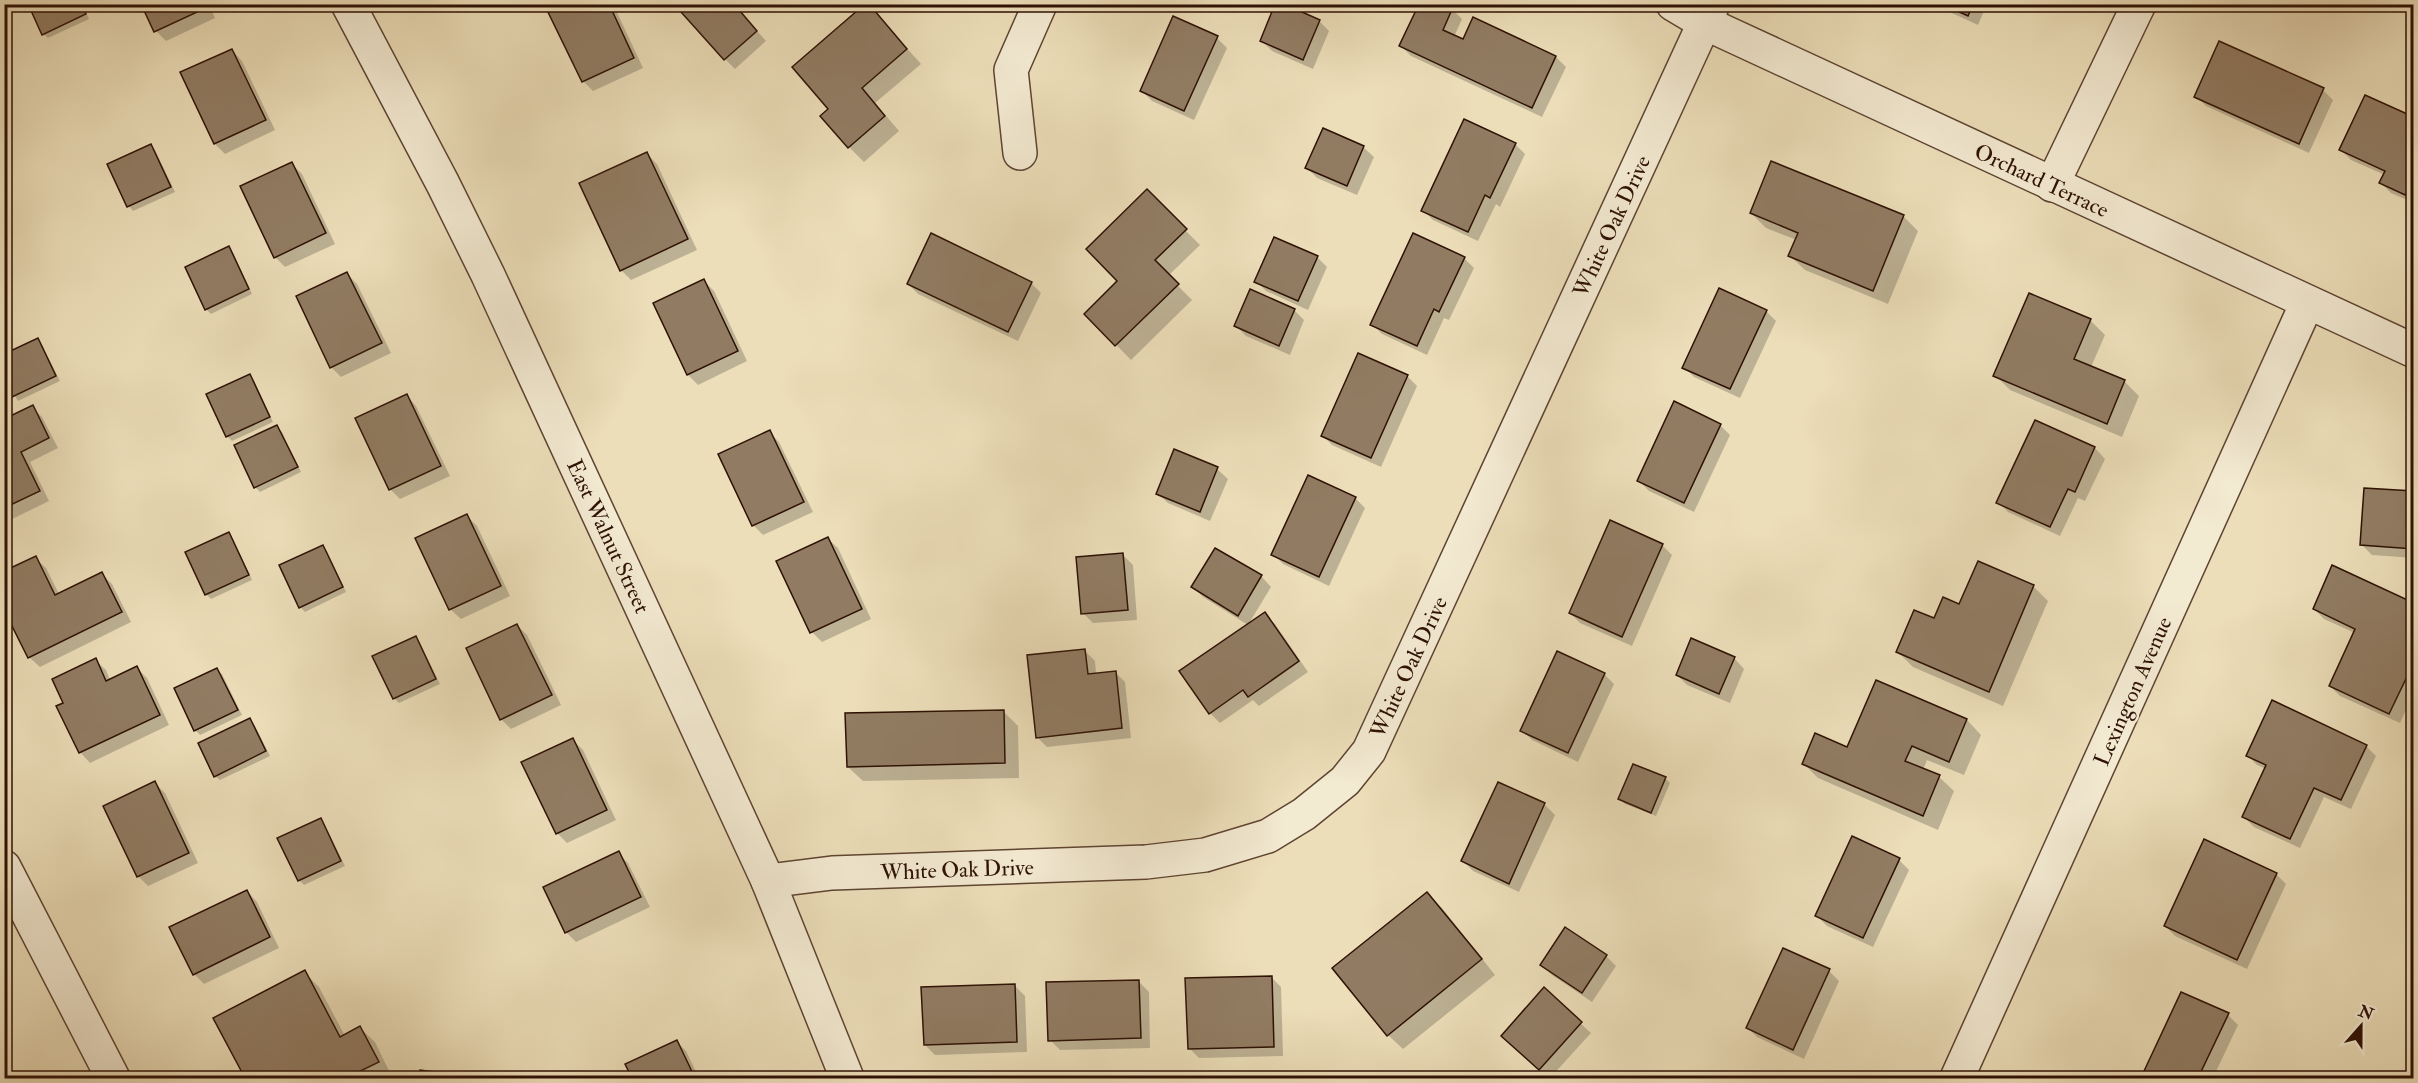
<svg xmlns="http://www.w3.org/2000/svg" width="2418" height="1083" font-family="'IM FELL Double Pica',serif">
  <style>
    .shadow { fill: #0003 }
    .building { fill: #917c63; stroke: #2e1105; stroke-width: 1.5 }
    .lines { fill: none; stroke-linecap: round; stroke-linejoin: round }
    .minor-casing { stroke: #5e4432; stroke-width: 36 }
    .minor { stroke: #f3ead2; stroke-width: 33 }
    .labels { text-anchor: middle; stroke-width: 5; stroke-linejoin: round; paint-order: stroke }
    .street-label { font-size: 22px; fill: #2e1105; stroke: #f3ead2 }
  </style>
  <rect width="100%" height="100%" fill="#ecdeb9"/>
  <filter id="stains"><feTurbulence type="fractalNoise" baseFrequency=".00333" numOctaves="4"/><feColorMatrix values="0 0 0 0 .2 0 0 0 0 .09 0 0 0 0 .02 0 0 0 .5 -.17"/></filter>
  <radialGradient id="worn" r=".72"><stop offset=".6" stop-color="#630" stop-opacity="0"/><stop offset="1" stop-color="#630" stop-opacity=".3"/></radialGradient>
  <g class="shadow">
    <path d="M29 4H82L89 19 48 38 43 34Z"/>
    <path d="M143 4H209L215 18 166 41 156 31Z"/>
    <path d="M563 4H613L643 68 593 91 583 81Z"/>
    <path d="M733 4 766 41 735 69 725 59Z"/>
    <path d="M867 4 921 64 875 103 899 131 864 162 849 147 830 109Z"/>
    <path d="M1215 4H1238L1234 13Z"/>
    <path d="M1443 4 1452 9 1462 19 1454 37 1464 41 1474 19 1556 57 1566 67 1542 117 1411 56 1401 46Z"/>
    <path d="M1932 4H1987L1978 25Z"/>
    <path d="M1319 21 1329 31 1313 69 1272 51 1262 41Z"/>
    <path d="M1217 38 1227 48 1194 120 1152 101 1142 91Z"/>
    <path d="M2220 43 2323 90 2333 100 2309 153 2206 106 2196 96Z"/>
    <path d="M232 50 242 61 275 130 225 154 215 144 182 73Z"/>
    <path d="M2414 119V203L2391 193 2381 183 2385 175 2351 160 2341 150Z"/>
    <path d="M1515 144 1525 154 1500 207 1496 204 1478 241 1433 220 1423 210Z"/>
    <path d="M151 146 155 150 175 192 133 211 129 206Z"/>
    <path d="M1363 147 1374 157 1357 195 1317 178 1307 168Z"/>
    <path d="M647 154 657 164 697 250 631 280 621 270Z"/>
    <path d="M292 164 302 174 335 244 285 267 275 257Z"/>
    <path d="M1147 192 1200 245 1168 276 1192 300 1131 360 1086 314 1119 281Z"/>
    <path d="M1751 213 1903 216 1918 231 1888 304 1805 270 1790 256 1797 240 1766 228Z"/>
    <path d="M228 248 233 253 252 294 211 314 206 309Z"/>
    <path d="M1317 257 1327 267 1308 310 1266 291 1256 281Z"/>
    <path d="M1464 258 1474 268 1449 320 1444 318 1427 355 1382 334 1372 324Z"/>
    <path d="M347 274 357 284 391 353 341 377 331 367Z"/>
    <path d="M704 281 714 291 747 361 698 385 688 375Z"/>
    <path d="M1031 283 1041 293 1018 341 918 294 908 284Z"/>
    <path d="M1294 310 1304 320 1290 355 1246 336 1236 326Z"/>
    <path d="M1766 311 1776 321 1740 398 1694 377 1684 367Z"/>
    <path d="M2090 320 2105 335 2091 367 2124 381 2139 396 2122 437 2010 390 1995 375Z"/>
    <path d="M38 340 42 345 60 381 18 401 4 378Z"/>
    <path d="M249 376 254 381 273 422 232 441 227 436Z"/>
    <path d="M1407 376 1417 386 1381 467 1332 445 1322 435Z"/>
    <path d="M406 395 416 406 450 476 400 499 390 489Z"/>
    <path d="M32 407 42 417 58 448 30 462 49 501 4 523V421Z"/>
    <path d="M2035 422 2095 448 2105 459 2085 501 2078 498 2060 536 2008 512 1998 502Z"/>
    <path d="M1720 425 1730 435 1694 512 1649 491 1639 481Z"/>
    <path d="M277 427 282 432 301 472 260 492 255 487Z"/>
    <path d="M769 432 779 442 813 512 763 535 753 525Z"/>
    <path d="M1175 451 1217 469 1228 479 1210 521 1168 503 1157 493Z"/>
    <path d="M2414 493V558L2372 555 2362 545Z"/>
    <path d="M1355 498 1365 508 1329 586 1283 564 1273 554Z"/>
    <path d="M467 516 477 526 510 596 461 619 450 609Z"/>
    <path d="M228 534 233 539 252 580 211 599 206 594Z"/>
    <path d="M827 538 838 548 871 619 822 642 812 632Z"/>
    <path d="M1662 545 1672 555 1632 646 1580 623 1570 613Z"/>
    <path d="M322 546 327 551 346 592 305 612 300 607Z"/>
    <path d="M1123 555 1133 565 1137 620 1093 623 1083 613Z"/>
    <path d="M35 558 46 568 59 594 102 574 112 584 131 622 40 667 29 657Z"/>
    <path d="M1979 563 2034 587 2048 601 2003 706 1913 667 1898 652 1935 620 1960 606Z"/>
    <path d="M1261 576 1271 587 1248 625 1203 597 1193 587Z"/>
    <path d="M2414 604V693L2400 723 2340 696 2330 686 2355 633 2324 619 2314 609Z"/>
    <path d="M1265 614 1275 624 1308 672 1259 706 1253 700 1220 723 1210 713Z"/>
    <path d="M517 625 527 635 561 705 511 729 501 719Z"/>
    <path d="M416 638 420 643 440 684 399 703 394 698Z"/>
    <path d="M1085 651 1095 661 1096 674 1115 672 1125 682 1131 738 1047 747 1037 737Z"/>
    <path d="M1734 658 1744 669 1730 703 1687 685 1677 675Z"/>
    <path d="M95 660 106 670 110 680 137 668 147 678 169 725 90 763 80 752 58 707 65 704Z"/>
    <path d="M217 670 222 674 242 715 200 735 195 730Z"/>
    <path d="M1604 674 1614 684 1578 762 1532 740 1522 730Z"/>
    <path d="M1877 682 1967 720 1981 735 1964 775 1927 760 1923 770 1939 777 1954 791 1938 830 1818 778 1804 764 1848 749Z"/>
    <path d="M1003 711 1018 726 1019 778 863 781 848 767Z"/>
    <path d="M249 719 254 724 270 756 220 780 215 776Z"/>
    <path d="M573 740 583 750 616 820 567 843 557 833Z"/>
    <path d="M2366 746 2376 756 2351 809 2324 797 2300 848 2254 827 2244 817 2266 769 2257 765 2247 755Z"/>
    <path d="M1665 778 1670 783 1656 816 1625 804 1620 799Z"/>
    <path d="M155 783 165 793 198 863 148 886 138 876Z"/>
    <path d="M1499 784 1545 805 1555 815 1519 892 1473 871 1463 861Z"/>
    <path d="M321 820 325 825 345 866 304 885 299 880Z"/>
    <path d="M618 853 628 863 650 907 576 942 566 932Z"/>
    <path d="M1899 860 1909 870 1873 947 1827 926 1817 916Z"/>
    <path d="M2276 874 2286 884 2247 969 2175 936 2165 926Z"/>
    <path d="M247 891 257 902 279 948 204 984 194 974Z"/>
    <path d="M1427 894 1442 908 1495 975 1403 1049 1388 1035Z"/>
    <path d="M1783 950 1829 971 1839 981 1804 1059 1757 1037 1747 1027Z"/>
    <path d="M1606 956 1616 966 1592 1002 1552 975 1542 965Z"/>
    <path d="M304 972 319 987 345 1036 360 1028 375 1042 392 1077 389 1078H247L215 1018Z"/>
    <path d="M1271 977 1281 987 1283 1056 1199 1058 1189 1048Z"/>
    <path d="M1139 982 1149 992 1150 1048 1060 1050 1050 1040Z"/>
    <path d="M1015 986 1025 996 1027 1052 935 1055 925 1045Z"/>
    <path d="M1544 990 1591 1033 1550 1078 1513 1046Z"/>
    <path d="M2228 1015 2238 1025 2213 1078H2153L2146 1071Z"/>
    <path d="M676 1041 686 1051 699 1078H634L627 1064Z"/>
    <path d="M421 1071 470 1078H420Z"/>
    <path d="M1125 1076H1170L1172 1078H1125Z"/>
  </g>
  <g class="building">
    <path d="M28 4H81L86 14 42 35Z"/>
    <path d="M141 4H204L206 8 154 32Z"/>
    <path d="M560 4H609L634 58 582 82 547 10Z"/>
    <path d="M689 4H734L757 31 724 60 681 12Z"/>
    <path d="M865 4H869L907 49 862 88 885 116 848 148 820 116 828 109 792 67Z"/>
    <path d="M1275 4H1284L1320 20 1303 60 1260 41Z"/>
    <path d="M1419 4H1447L1453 7 1443 30 1463 39 1473 17 1556 56 1532 108 1399 46Z"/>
    <path d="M1942 4H1973L1968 16Z"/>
    <path d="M1173 16 1218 36 1184 111 1140 91Z"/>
    <path d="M2219 41 2324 88 2299 144 2194 97Z"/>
    <path d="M232 49 266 120 214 144 180 72Z"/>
    <path d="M2365 95 2414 117V199L2379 183 2385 171 2339 150Z"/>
    <path d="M1464 119 1516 143 1490 198 1485 195 1468 232 1421 211Z"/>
    <path d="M1323 128 1364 146 1347 186 1305 168Z"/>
    <path d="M151 144 171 187 127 207 107 164Z"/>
    <path d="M647 152 688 239 620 271 579 183Z"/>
    <path d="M1771 161 1904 215 1873 291 1788 256 1798 233 1750 213Z"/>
    <path d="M292 162 326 233 274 258 240 186Z"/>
    <path d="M1147 189 1187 229 1155 260 1179 284 1115 346 1084 314 1117 281 1086 249Z"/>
    <path d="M931 233 1032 282 1008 332 907 284Z"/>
    <path d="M1413 233 1465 257 1439 312 1434 309 1417 346 1370 325Z"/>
    <path d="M1274 237 1318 256 1298 301 1254 282Z"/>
    <path d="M229 246 249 289 205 310 185 267Z"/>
    <path d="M347 272 382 343 330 368 296 296Z"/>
    <path d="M704 279 738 351 687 375 653 303Z"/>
    <path d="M1719 288 1767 310 1730 389 1682 368Z"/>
    <path d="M1250 289 1295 309 1279 346 1234 326Z"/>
    <path d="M2029 293 2091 319 2074 359 2125 380 2107 424 1993 376Z"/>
    <path d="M38 338 56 376 12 397 4 381V354Z"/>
    <path d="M1358 353 1408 375 1371 458 1321 436Z"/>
    <path d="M250 374 270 417 226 437 206 394Z"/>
    <path d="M407 394 441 466 389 490 355 418Z"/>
    <path d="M1674 401 1721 424 1684 503 1637 481Z"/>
    <path d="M33 405 49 438 21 452 40 491 4 508V419Z"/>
    <path d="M2035 420 2095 447 2075 492 2068 489 2050 527 1996 503Z"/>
    <path d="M277 425 298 467 254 488 234 445Z"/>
    <path d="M770 430 804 502 752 526 718 454Z"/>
    <path d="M1174 449 1218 467 1200 512 1156 494Z"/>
    <path d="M1308 475 1356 497 1319 577 1271 555Z"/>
    <path d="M2364 488 2414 491V549L2360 545Z"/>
    <path d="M467 514 501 586 449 610 415 538Z"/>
    <path d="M1610 520 1663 544 1622 637 1569 613Z"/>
    <path d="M229 532 249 575 205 595 185 552Z"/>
    <path d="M828 537 862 609 810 633 776 561Z"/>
    <path d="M323 545 343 587 299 608 279 565Z"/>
    <path d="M1215 548 1262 575 1238 616 1191 587Z"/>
    <path d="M1123 553 1128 610 1081 614 1076 557Z"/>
    <path d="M36 556 55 595 102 572 122 612 28 658 4 610V571Z"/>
    <path d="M1978 561 2034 585 1989 692 1896 652 1914 610 1934 618 1943 597 1959 604Z"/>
    <path d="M2332 565 2414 603V662L2389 714 2329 686 2355 629 2313 609Z"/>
    <path d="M1265 612 1299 661 1248 697 1243 690 1209 714 1179 671Z"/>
    <path d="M517 624 552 695 500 720 466 648Z"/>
    <path d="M416 636 436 679 393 699 372 656Z"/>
    <path d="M1691 638 1735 657 1719 694 1676 675Z"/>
    <path d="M1085 649 1088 674 1116 671 1122 728 1036 738 1027 655Z"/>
    <path d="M1557 651 1605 673 1568 753 1520 731Z"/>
    <path d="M96 658 106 681 137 666 160 715 79 753 56 706 63 703 52 679Z"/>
    <path d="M217 668 238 710 194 731 174 688Z"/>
    <path d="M1876 680 1967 719 1949 762 1912 746 1905 761 1940 775 1923 816 1802 764 1815 733 1847 747Z"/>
    <path d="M2272 700 2367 745 2341 800 2314 788 2290 839 2242 817 2266 765 2246 756Z"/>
    <path d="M1004 710 1005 763 847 767 845 713Z"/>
    <path d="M250 718 266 751 214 777 198 743Z"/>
    <path d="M573 738 607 810 556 834 521 762Z"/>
    <path d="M1633 764 1666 777 1651 813 1618 799Z"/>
    <path d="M155 781 189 853 137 877 103 806Z"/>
    <path d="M1498 782 1545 803 1509 884 1461 861Z"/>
    <path d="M321 818 341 861 298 881 277 838Z"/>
    <path d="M1852 836 1900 858 1863 938 1815 916Z"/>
    <path d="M2204 839 2277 873 2237 960 2164 926Z"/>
    <path d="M619 851 641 897 565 933 543 887Z"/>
    <path d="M247 890 270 937 193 975 169 927Z"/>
    <path d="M1427 892 1482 959 1387 1036 1332 968Z"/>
    <path d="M1565 927 1607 955 1582 993 1540 965Z"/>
    <path d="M1783 948 1830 969 1793 1050 1746 1028Z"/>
    <path d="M305 970 340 1037 360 1026 379 1062 346 1078H245L213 1018Z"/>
    <path d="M1272 976 1274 1047 1188 1049 1185 978Z"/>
    <path d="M1139 980 1141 1038 1048 1041 1046 982Z"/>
    <path d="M1015 984 1017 1042 924 1045 921 987Z"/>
    <path d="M1544 987 1582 1022 1539 1070 1501 1036Z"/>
    <path d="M2181 992 2229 1013 2198 1078H2160L2144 1071Z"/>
    <path d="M677 1040 695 1078H632L625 1064Z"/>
    <path d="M420 1070 471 1077V1078H419Z"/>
    <rect x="1124" y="1075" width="47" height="3"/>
  </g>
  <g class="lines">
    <defs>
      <g id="minor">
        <path d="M348 4 443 184 488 275 768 881 847 1078"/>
        <path d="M1673 4 1705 23 2414 351"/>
        <path d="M1020 153 1011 70 1040 4"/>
        <path d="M2052 185 2139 4"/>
        <path d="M4 867 113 1078"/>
        <path d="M768 881 832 873 1146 862 1205 855 1268 836 1304 814 1345 781 1369 751 1713 4"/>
        <path d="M1957 1078 2307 303"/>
      </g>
    </defs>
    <use href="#minor" class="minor-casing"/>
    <use href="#minor" class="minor"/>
  </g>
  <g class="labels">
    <g class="street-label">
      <text transform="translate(2042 180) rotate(25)" y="8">Orchard Terrace</text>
      <text transform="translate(1611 226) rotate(-65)" y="8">White Oak Drive</text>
      <text transform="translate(609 536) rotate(65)" y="8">East Walnut Street</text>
      <text transform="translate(1408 667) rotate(-65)" y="8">White Oak Drive</text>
      <text transform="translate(2132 691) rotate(-66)" y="8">Lexington Avenue</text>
      <text transform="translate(957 869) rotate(-2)" y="8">White Oak Drive</text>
    </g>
  </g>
  <rect width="2418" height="1083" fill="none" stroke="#ecdeb9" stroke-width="24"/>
  <rect x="6" y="6" width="2406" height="1071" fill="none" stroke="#2e1105" stroke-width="3"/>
  <rect x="12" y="12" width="2394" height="1059" fill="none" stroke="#2e1105" stroke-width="1.5"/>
  <g transform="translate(2361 1026) rotate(21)" stroke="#f3ead2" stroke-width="4.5" paint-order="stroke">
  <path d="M0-4.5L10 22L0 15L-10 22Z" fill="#2e1105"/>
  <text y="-9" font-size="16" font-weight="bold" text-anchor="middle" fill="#2e1105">N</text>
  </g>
  <rect width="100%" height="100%" filter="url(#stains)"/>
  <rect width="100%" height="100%" fill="url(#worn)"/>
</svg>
